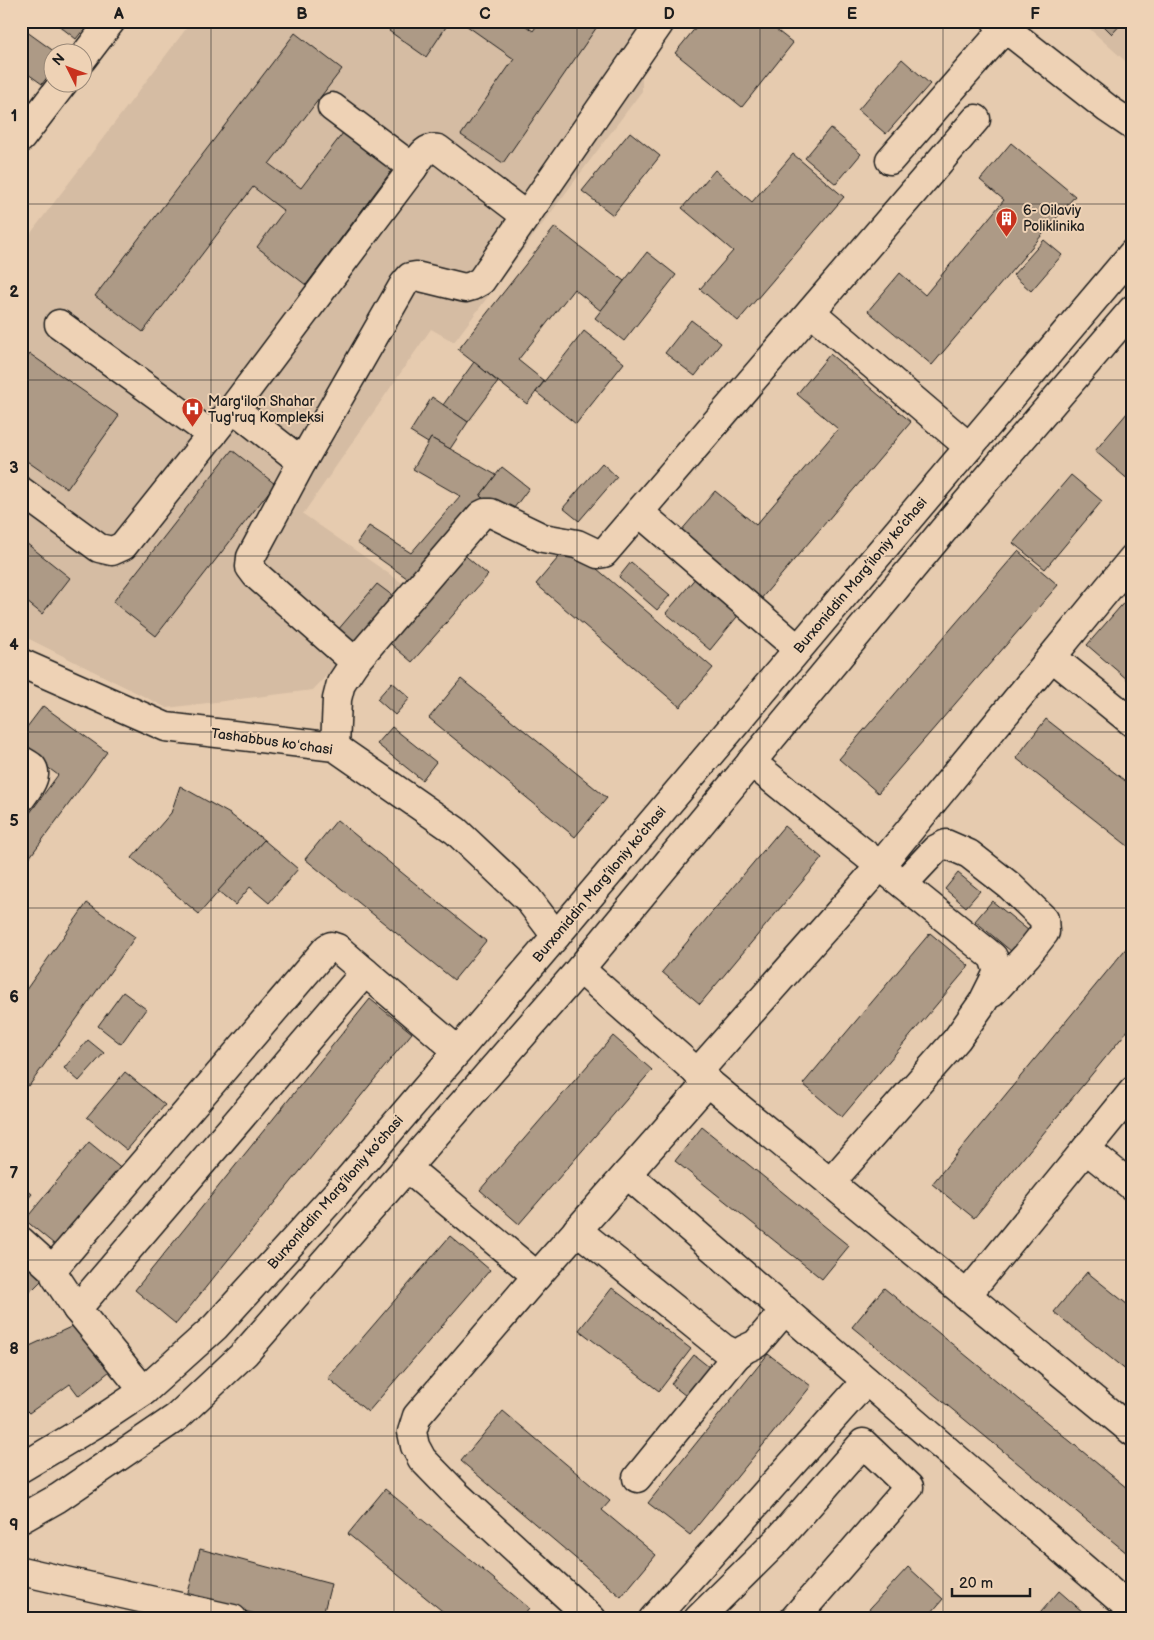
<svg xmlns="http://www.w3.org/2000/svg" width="1154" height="1640" font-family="'Balsamiq Sans',sans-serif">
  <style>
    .built { fill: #d5bca3 }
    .building { fill: #ad9a86; stroke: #1c1c1c }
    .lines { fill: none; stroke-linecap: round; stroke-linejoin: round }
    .minor-casing { stroke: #1c1c1c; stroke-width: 31 }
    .major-casing { stroke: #1c1c1c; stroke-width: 31 }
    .minor { stroke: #eed2b5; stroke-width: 28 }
    .major { stroke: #eed2b5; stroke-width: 28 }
    .grid { fill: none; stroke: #1c1c1c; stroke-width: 1; stroke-opacity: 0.55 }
    .labels { text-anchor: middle; stroke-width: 4; stroke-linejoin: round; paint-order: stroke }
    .poi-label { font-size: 14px; fill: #1c1c1c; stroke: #eed2b5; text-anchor: start }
    .street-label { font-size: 14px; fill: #1c1c1c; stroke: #eed2b5 }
    .neatline { fill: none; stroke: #1c1c1c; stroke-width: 2 }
    .grid-label { font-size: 16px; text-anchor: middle; font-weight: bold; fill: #1c1c1c }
  </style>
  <rect width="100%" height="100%" fill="#e6cbaf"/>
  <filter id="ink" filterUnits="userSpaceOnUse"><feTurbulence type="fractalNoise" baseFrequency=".02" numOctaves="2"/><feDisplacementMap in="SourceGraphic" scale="10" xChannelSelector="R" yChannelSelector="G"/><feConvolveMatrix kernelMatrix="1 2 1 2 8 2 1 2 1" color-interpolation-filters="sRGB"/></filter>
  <g filter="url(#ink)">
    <g class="built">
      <path d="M192 21H641L642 91 454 342 431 329 303 514 408 587 313 690 167 708 21 635V246Z"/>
      <path d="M1081 21H1133V68Z"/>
    </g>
    <g class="building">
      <path d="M53 21H90L76 39Z"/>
      <path d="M396 21H450L426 57 389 31Z"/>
      <path d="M460 21H519L533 31 540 21H601L503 163 461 135 514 59Z"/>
      <path d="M701 21H765L793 43 742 107 675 53Z"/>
      <path d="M807 21H820L815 28Z"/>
      <path d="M1099 21H1124L1112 34Z"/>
      <path d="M23 29 55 52H52V71L42 84 21 69V32Z"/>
      <path d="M295 33 342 69 269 164 301 188 346 129 395 166 306 285 257 247 284 211 253 187 143 332 95 296Z"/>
      <path d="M902 59 930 84 886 134 858 110Z"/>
      <path d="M830 128 861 154 836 184 805 158Z"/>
      <path d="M630 132 660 156 613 215 582 191Z"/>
      <path d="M1011 143 1075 196 932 365 868 311 900 273 925 295 1004 200 980 180Z"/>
      <path d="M793 154 844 197 738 321 700 289 733 251 682 208 715 170 752 202Z"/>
      <path d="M555 227 624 281 601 311 574 289 518 360 544 381 527 404 458 350Z"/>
      <path d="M1044 240 1062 255 1031 291 1013 275Z"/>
      <path d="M647 252 676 275 624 341 595 318Z"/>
      <path d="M691 320 721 343 695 376 665 353Z"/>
      <path d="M584 331 624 363 576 424 536 392Z"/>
      <path d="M30 354 119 416 67 489 21 457V366Z"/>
      <path d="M830 354 911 422 760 600 680 532 715 491 756 525 838 429 797 394Z"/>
      <path d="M474 362 498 382 468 422 443 405Z"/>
      <path d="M432 397 468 422 450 449 431 438 428 443 410 432Z"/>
      <path d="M1133 406V480L1131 482 1095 451Z"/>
      <path d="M431 438 496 475 480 496 486 500 414 583 357 543 369 526 411 553 460 496 413 469Z"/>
      <path d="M232 450 275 484 156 636 113 602Z"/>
      <path d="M602 463 617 477 579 521 563 508Z"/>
      <path d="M502 467 529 488 508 516 480 496Z"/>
      <path d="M1071 475 1102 501 1045 569 1013 543Z"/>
      <path d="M21 539 70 578 42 614 21 597Z"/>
      <path d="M569 545 713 668 680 707 536 584Z"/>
      <path d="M1018 551 1058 585 878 793 839 759Z"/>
      <path d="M461 552 488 575 412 662 385 639Z"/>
      <path d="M631 562 670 595 657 610 619 577Z"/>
      <path d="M697 576 741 612 710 650 666 613Z"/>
      <path d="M377 584 393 596 353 644 337 631Z"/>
      <path d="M1133 592V674L1128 680 1087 645Z"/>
      <path d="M461 679 607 798 575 837 429 718Z"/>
      <path d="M392 682 410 698 395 715 377 699Z"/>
      <path d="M43 706 107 752 21 869V825L58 775 21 748V735Z"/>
      <path d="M1046 719 1133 787V850L1016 758Z"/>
      <path d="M392 727 436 762 422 780 377 744Z"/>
      <path d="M180 786 230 814 264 840 199 914 132 858 171 813Z"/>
      <path d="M337 820 486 941 454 980 305 859Z"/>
      <path d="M784 826 822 858 700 1004 662 972Z"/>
      <path d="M264 840 298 869 269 903 250 887 235 905 218 891Z"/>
      <path d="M958 873 980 891 966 907 945 889Z"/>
      <path d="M992 901 1029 931 1012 952 975 921Z"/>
      <path d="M87 903 135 937 29 1086 21 1081V997Z"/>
      <path d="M930 933 969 966 842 1117 803 1084Z"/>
      <path d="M1133 940V1024L974 1218 932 1184Z"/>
      <path d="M123 992 146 1009 121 1044 98 1026Z"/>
      <path d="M370 999 412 1033 176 1324 135 1290Z"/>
      <path d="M613 1036 652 1070 519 1224 480 1190Z"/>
      <path d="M88 1040 104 1053 79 1081 64 1068Z"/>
      <path d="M125 1072 165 1105 127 1150 87 1117Z"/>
      <path d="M702 1127 849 1246 822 1279 675 1161Z"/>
      <path d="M89 1142 124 1171 60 1249 25 1220Z"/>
      <path d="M21 1185 32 1194 21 1207Z"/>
      <path d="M450 1236 490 1270 368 1412 328 1378Z"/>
      <path d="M21 1260 42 1280 25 1297 21 1294Z"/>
      <path d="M1087 1272 1133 1309V1376L1054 1312Z"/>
      <path d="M612 1288 691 1349 659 1391 579 1330Z"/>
      <path d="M884 1288 1133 1493V1558L852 1327Z"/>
      <path d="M75 1325 110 1371 79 1396 70 1384 29 1413 24 1408 21 1409V1350Z"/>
      <path d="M768 1354 811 1386 690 1535 648 1503Z"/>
      <path d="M694 1355 709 1367 686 1396 671 1384Z"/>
      <path d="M503 1411 610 1501 602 1510 656 1555 621 1597 461 1461Z"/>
      <path d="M385 1489 529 1608 520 1619H452L348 1534Z"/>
      <path d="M200 1549 331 1584 322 1619H275L187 1596Z"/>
      <path d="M908 1567 943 1599 926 1619H860Z"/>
      <path d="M1059 1591 1091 1619H1035Z"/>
    </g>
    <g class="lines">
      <defs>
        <g id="minor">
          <path d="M82 59 111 21"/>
          <path d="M21 138 64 82"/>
          <path d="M890 160 1011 21"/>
          <path d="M413 168C420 158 425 146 438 149L526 216"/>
          <path d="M811 312 969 447"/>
          <path d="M59 324 212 435"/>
          <path d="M233 408 413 168 332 107"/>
          <path d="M302 462 404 284 410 277 416 276 465 288 472 286 481 281 659 24"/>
          <path d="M21 491 99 548 112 551 123 546 233 408 302 462 251 557 250 567 256 575 355 662 341 683 337 699 335 747"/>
          <path d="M639 512 798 649"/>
          <path d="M1052 657 1133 723"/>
          <path d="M355 662 481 515 485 513H491L543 538 577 544 598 554 604 553 976 119"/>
          <path d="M21 663 166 727 335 747 456 831 528 899 556 936"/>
          <path d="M21 760C24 762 30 765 32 767 39 776 26 791 21 798"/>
          <path d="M751 762 993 957 998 972 983 1002 957 1039 830 1183"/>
          <path d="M903 884 936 849 946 844 969 854 1010 886 1044 919 1045 932 1027 955 992 993"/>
          <path d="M580 969 708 1082 1133 1432"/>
          <path d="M697 1073 880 866 1133 558"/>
          <path d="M1086 1149 1133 1187"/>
          <path d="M407 1168 537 1276"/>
          <path d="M627 1174 1133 1611"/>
          <path d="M577 1230 723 1348 737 1355 745 1349 756 1344 785 1310"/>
          <path d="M21 1241 54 1271 55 1276 77 1309 144 1391"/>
          <path d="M54 1271 57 1264 327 948 331 946 337 948 365 972"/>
          <path d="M966 1296 1133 1091"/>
          <path d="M77 1309 365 972 458 1051"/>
          <path d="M637 1478 737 1355"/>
          <path d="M21 1571 233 1619"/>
          <path d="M592 1619 457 1495 422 1459 415 1446 412 1432 417 1416 537 1276 708 1082"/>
          <path d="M653 1619 866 1381"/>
          <path d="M698 1619 778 1540 863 1443 909 1487 794 1619"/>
        </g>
        <g id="major">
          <path d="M996 21 1108 109 1133 126"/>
          <path d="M21 1468 93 1425 144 1391 215 1327 335 1195 556 936 1133 253"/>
          <path d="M21 1519 58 1498 177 1417 245 1353 580 969 951 521 1133 309"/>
        </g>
      </defs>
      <use href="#minor" class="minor-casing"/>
      <use href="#major" class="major-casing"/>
      <use href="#minor" class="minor"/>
      <use href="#major" class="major"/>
    </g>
  </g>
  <path class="grid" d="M211 21V1619M394 21V1619M577 21V1619M760 21V1619M943 21V1619M21 204H1133M21 380H1133M21 556H1133M21 732H1133M21 908H1133M21 1084H1133M21 1260H1133M21 1436H1133"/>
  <defs>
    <symbol id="building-pin" viewBox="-11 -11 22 30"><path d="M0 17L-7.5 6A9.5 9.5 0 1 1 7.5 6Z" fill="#c8321e" stroke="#eed2b5"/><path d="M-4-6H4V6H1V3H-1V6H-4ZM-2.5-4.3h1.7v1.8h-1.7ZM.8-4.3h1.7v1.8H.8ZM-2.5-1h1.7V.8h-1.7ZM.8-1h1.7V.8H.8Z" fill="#fff"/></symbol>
    <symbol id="hospital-pin" viewBox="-11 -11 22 30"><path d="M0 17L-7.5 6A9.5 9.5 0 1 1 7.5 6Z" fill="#c8321e" stroke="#eed2b5"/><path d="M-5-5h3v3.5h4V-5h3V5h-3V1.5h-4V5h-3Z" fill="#fff"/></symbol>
  </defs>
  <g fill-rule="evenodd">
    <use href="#building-pin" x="994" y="206" width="25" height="34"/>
    <use href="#hospital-pin" x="180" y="396" width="25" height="34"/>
  </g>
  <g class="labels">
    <g class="poi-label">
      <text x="1023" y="215">6- Oilaviy<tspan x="1023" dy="16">Poliklinika</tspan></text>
      <text x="208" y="406">Marg'ilon Shahar<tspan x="208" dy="16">Tug'ruq Kompleksi</tspan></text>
    </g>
    <g class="street-label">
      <text transform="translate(860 575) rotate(-50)" y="5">Burxoniddin Marg’iloniy ko’chasi</text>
      <text transform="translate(272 741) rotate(8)" y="5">Tashabbus koʻchasi</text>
      <text transform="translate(599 884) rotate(-50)" y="5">Burxoniddin Marg’iloniy ko’chasi</text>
      <text transform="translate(335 1192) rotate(-49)" y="5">Burxoniddin Marg’iloniy ko’chasi</text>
    </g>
  </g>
  <rect width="1154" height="1640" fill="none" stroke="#eed2b5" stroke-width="55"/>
  <g transform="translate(68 68) rotate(312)"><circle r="24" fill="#eed2b5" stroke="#9a8978"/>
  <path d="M0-4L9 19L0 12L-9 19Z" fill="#c8321e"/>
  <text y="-8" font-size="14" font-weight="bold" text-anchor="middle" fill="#1c1c1c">N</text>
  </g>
  <path d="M952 1588v8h78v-8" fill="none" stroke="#1c1c1c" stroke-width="2.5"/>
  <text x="959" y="1588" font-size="15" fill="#1c1c1c" stroke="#eed2b5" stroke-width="4" paint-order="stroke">20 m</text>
  <rect x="28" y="28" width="1098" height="1584" class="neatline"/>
  <g class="grid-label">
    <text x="119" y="19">A</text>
    <text x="302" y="19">B</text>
    <text x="485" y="19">C</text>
    <text x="669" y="19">D</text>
    <text x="852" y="19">E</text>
    <text x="1035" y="19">F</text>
    <text x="14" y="121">1</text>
    <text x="14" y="297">2</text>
    <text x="14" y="473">3</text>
    <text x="14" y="650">4</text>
    <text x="14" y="826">5</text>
    <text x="14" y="1002">6</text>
    <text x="14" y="1178">7</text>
    <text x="14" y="1354">8</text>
    <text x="14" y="1530">9</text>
  </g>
</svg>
